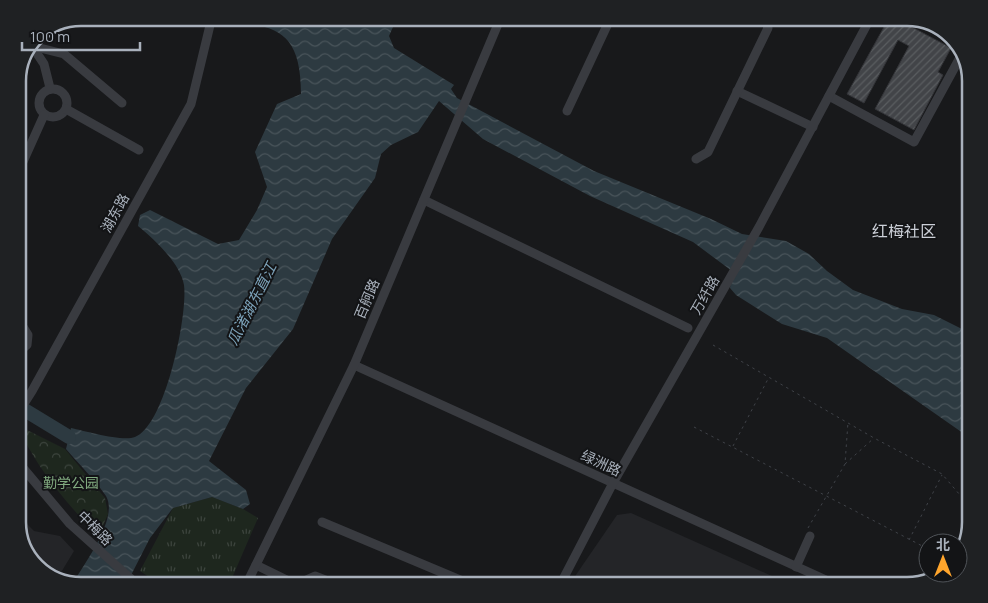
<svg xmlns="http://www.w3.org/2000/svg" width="988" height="603" font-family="Manrope,'Noto Sans SC',sans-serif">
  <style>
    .built { fill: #242528 }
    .grass { fill: url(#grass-tufts) }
    .park { fill: url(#park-crowns) }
    .water { fill: url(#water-waves) }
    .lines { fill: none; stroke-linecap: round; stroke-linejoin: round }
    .river { stroke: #2d3a41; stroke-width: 14 }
    .building { fill: url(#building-hatch); stroke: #323337 }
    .path { stroke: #3f4248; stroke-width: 1; stroke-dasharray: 2.5 4; stroke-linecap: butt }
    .minor { stroke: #393b40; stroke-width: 9 }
    .labels { text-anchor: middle; stroke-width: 4; stroke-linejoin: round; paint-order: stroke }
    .street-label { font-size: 14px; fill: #a9b1bc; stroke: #131416 }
    .park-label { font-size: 14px; fill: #80a97f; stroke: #131416 }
    .water-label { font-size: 15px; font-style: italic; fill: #7da3ba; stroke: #131416 }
    .quarter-label { font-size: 16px; fill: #cbcfd7; stroke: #131416 }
    .rim { fill: none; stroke: #a9b1bc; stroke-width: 2.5 }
  </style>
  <defs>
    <pattern id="grass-tufts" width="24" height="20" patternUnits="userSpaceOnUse" patternTransform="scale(1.25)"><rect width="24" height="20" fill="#1e271e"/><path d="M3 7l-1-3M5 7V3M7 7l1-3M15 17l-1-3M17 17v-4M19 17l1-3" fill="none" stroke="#3c443d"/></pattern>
    <pattern id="park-crowns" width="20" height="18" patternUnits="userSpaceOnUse" patternTransform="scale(1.25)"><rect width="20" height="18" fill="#1e271e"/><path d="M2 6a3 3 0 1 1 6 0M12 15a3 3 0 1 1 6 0" fill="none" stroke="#3c443d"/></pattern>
    <pattern id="water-waves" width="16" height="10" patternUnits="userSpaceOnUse" patternTransform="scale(1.25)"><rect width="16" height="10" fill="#2d3a41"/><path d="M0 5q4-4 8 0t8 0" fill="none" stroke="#49545a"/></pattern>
    <pattern id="building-hatch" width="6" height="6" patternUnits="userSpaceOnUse" patternTransform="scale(1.25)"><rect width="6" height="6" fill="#424448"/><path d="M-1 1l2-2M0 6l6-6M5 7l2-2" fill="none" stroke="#5a5d60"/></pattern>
  </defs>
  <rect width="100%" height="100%" fill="#18191b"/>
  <g class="built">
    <path d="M631 513 792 585H569L617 515Z"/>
    <path d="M18 515 34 531 60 536 74 551 57 579 49 577 26 554 18 526Z"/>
  </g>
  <path class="grass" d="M212 497 243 509 258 518 229 585H161L140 571 173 508Z"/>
  <path class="park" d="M27 430 65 449 105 498 108 514 98 537C70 506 41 474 23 437Z"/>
  <path class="water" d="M206 18H397L389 36 394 48 454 85 451 89 457 98 594 171 711 219 742 234 786 241 809 254 827 271 853 290 902 309 934 315 970 333V438L827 338 782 324 736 295 730 288 732 271 693 242 590 196 483 139 439 101 418 132 391 145 381 154 375 178 332 239 293 329 246 388 209 461 246 490 250 504 243 509 212 497 173 508 150 538 126 585H81L73 583C84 564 119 518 106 496 95 480 79 464 66 449L71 428C85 431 123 442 135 437 165 426 188 315 184 285 180 263 155 240 138 226L140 215 150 210 218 244 239 240 257 210 267 187 255 152 277 104 301 94C301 22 268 25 209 21Z"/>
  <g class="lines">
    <path class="river" d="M18 406 69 437"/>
  </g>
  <path class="building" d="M889 18H895L951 48 938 72 943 75 914 130 875 109 909 46 898 40 864 103 847 94Z"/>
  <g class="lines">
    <g class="path">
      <path d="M713 345 874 438 942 474 960 495 970 501"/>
      <path d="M694 427 928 549"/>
      <path d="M733 446 768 379"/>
      <path d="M845 464 874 438"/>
      <path d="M808 528 845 464 848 422"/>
      <path d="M909 540 942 475"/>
    </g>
    <g class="minor">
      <path d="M408 21 410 17"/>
      <path d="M32 46 64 54 122 103"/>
      <path d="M32 46 44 64 50 88"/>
      <circle cx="53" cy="103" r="14"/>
      <path d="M737 91 813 127"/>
      <path d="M829 96 914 142 963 52"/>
      <path d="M66 109 139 150"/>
      <path d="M567 111 611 17"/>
      <path d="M696 159 708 152 768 28 764 17"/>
      <path d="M18 173 44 115"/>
      <path d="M424 200 688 328"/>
      <path d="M18 325 23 327 28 335 27 345 18 353"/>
      <path d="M354 365 837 585"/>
      <path d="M18 413 32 391 191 104 212 17"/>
      <path d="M18 462 70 524 138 585"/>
      <path d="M322 522 472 585"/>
      <path d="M256 565 297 585"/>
      <path d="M796 567 810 536"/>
      <path d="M246 585 354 365 501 17"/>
      <path d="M302 585 306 580 315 576 338 585"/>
      <path d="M560 585 613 483 759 227 871 17"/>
    </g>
  </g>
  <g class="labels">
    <g class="street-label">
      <text transform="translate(115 213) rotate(-61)" y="5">湖东路</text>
      <text transform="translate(705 295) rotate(-60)" y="5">万纤路</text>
      <text transform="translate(367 299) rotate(-67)" y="5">百舸路</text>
      <text transform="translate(601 463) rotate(25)" y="5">绿洲路</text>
      <text transform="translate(95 528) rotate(45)" y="5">中梅路</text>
    </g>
    <g class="park-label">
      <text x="71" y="488">勤学公园</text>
    </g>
    <g class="water-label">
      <text transform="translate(252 304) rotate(-63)" y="5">瓜渚湖东直江</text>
    </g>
    <g class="quarter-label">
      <text x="904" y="237">红梅社区</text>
    </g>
  </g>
  <path d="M0 0H988V603H0ZM81 26H907A55 55 0 0 1 962 81V522A55 55 0 0 1 907 577H81A55 55 0 0 1 26 522V81A55 55 0 0 1 81 26Z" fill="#1f2123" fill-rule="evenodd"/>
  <path class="rim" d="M81 26H907A55 55 0 0 1 962 81V522A55 55 0 0 1 907 577H81A55 55 0 0 1 26 522V81A55 55 0 0 1 81 26Z"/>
  <g transform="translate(943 558)"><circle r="24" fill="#131416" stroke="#4f5358"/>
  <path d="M0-4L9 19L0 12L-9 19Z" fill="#ffa52c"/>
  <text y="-8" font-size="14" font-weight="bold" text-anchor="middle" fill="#a9b1bc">北</text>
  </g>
  <path d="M22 42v8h118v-8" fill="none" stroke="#a9b1bc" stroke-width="2.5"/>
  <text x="30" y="42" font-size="15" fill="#a9b1bc" stroke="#131416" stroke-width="4" paint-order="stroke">100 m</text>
</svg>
